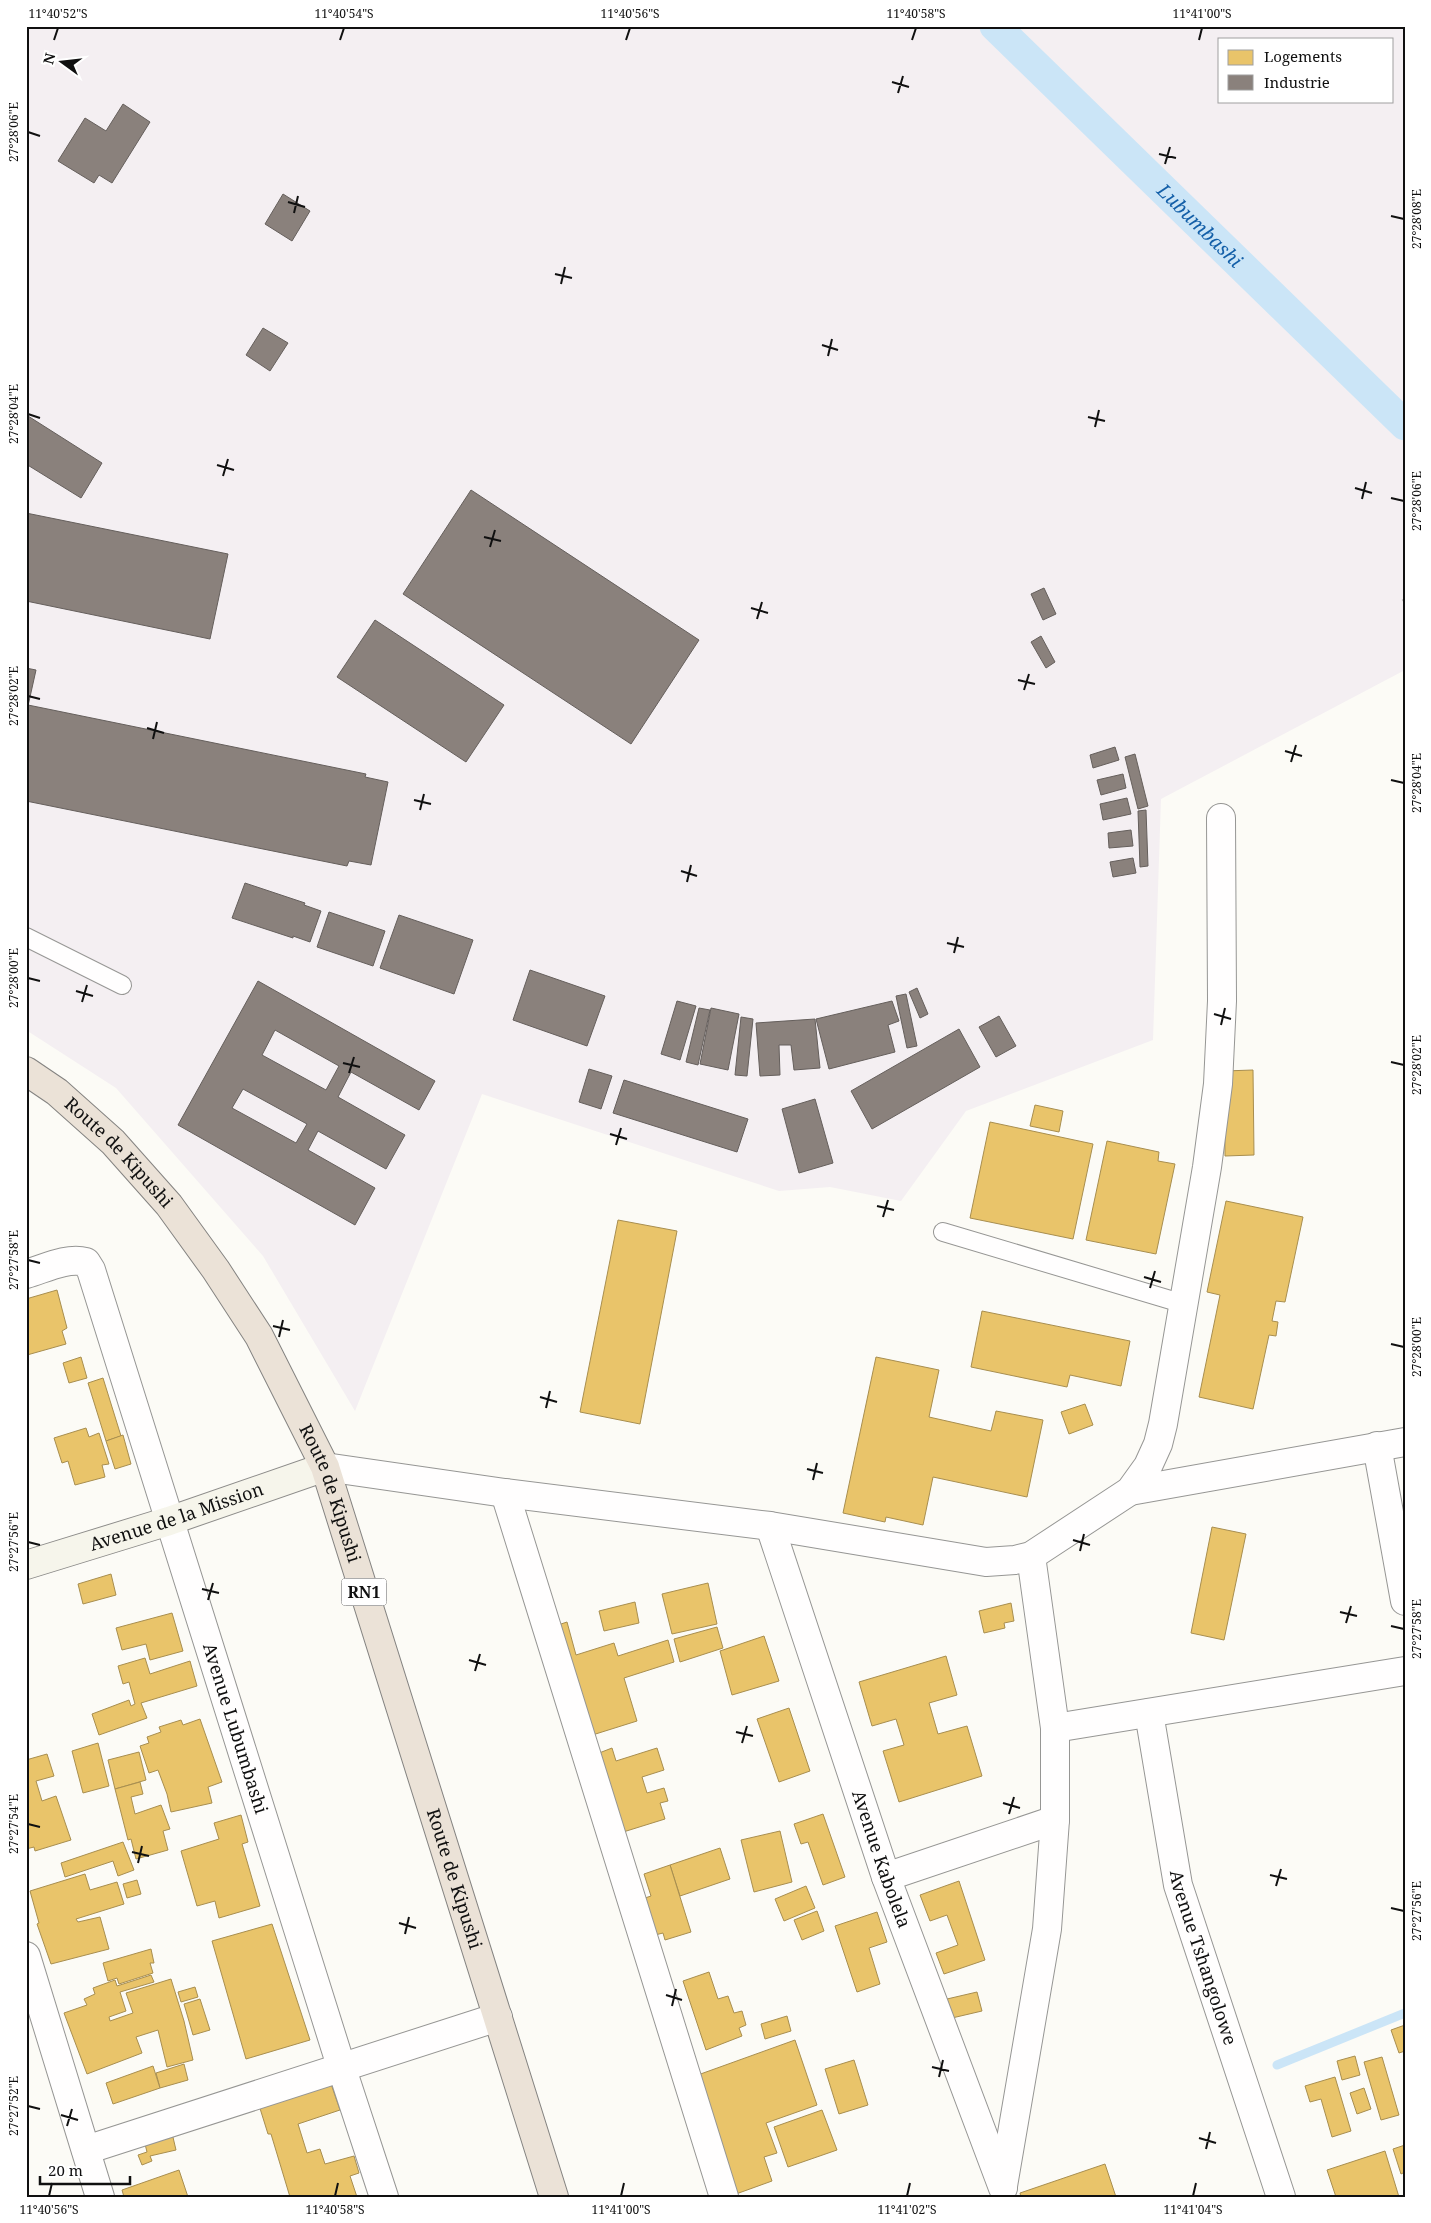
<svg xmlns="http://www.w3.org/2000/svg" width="1431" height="2223" font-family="'Noto Serif',serif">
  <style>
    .industrial { fill: #f4eff2; fill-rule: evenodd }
    .homes { fill: #e9c46a; stroke: #a88e4f }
    .industry { fill: #8a817c; stroke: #655f5c; fill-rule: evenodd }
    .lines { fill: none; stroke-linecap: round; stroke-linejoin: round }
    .stream { stroke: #cbe5f7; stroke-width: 9 }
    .canal { stroke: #cbe5f7; stroke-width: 31 }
    .lane-casing { stroke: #969694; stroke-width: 20 }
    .street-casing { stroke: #969694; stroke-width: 30 }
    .secondary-casing { stroke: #8d8c8a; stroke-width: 30 }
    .highway-casing { stroke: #848381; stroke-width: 30 }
    .path { stroke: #b9b9b8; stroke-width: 3; stroke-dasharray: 5 2.5; stroke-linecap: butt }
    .lane { stroke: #fffefe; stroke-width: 18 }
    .street { stroke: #fffefe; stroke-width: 28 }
    .secondary { stroke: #f6f5eb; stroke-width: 28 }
    .highway { stroke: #ebe2d7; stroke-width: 28 }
    .ticks { fill: none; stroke: #101010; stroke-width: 2 }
    .labels { text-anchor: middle; stroke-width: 5; stroke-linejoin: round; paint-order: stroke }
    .shield { fill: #fff; stroke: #585858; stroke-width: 1 }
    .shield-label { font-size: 16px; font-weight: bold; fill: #101010 }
    .street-label { font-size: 18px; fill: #101010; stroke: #fff }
    .water-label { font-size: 19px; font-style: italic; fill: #135fa8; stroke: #fff }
    .neatline { fill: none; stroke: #101010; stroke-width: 2 }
    .ticks-label { font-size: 12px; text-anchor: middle; fill: #101010 }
  </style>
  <rect width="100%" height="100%" fill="#fcfbf6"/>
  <path class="industrial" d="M26 26H1405V670L1161 799 1153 1040 966 1111 901 1201 830 1187 779 1191 482 1094 355 1411 263 1256 116 1088 26 1030ZM1220 39H1392V101H1220Z"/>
  <g class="homes">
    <path d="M1253 1070 1254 1155 1225 1156 1224 1071Z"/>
    <path d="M1035 1105 1063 1111 1059 1132 1030 1126Z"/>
    <path d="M990 1122 1093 1144 1073 1239 970 1218Z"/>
    <path d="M1107 1141 1159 1152 1158 1161 1175 1164 1156 1254 1086 1240Z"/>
    <path d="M1226 1201 1303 1217 1285 1302 1276 1301 1272 1321 1278 1322 1276 1336 1269 1335 1253 1409 1199 1397 1220 1295 1207 1292Z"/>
    <path d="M618 1220 677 1231 640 1424 580 1412Z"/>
    <path d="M57 1290 67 1328 62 1331 66 1344 27 1355 26 1299Z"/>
    <path d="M982 1311 1130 1341 1121 1386 1070 1375 1067 1387 971 1367Z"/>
    <path d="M81 1357 87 1378 69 1383 63 1363Z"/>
    <path d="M876 1357 939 1370 929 1417 991 1431 996 1411 1043 1420 1027 1497 933 1477 923 1525 886 1517 885 1522 843 1513Z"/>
    <path d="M103 1378 121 1436 106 1441 88 1383Z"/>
    <path d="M1085 1404 1093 1425 1069 1434 1061 1412Z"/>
    <path d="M86 1428 89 1437 99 1433 109 1464 102 1465 105 1477 75 1485 68 1461 62 1463 54 1438Z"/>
    <path d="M123 1435 131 1464 115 1469 106 1441Z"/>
    <path d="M1212 1527 1246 1534 1224 1640 1191 1633Z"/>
    <path d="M111 1574 116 1595 83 1604 78 1584Z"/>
    <path d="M708 1583 717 1624 672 1634 662 1594Z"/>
    <path d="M635 1602 639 1623 604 1631 599 1611Z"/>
    <path d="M1011 1603 1014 1621 1004 1623 1005 1628 984 1633 979 1611Z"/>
    <path d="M172 1613 183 1651 150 1660 146 1644 122 1650 116 1628Z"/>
    <path d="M567 1622 576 1655 614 1643 618 1656 668 1640 674 1662 624 1678 637 1721 586 1737 552 1627Z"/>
    <path d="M717 1627 723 1648 680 1662 674 1639Z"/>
    <path d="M764 1636 779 1681 732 1695 720 1651Z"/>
    <path d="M946 1656 957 1695 929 1703 938 1734 967 1726 982 1776 899 1802 883 1751 904 1745 896 1719 872 1726 859 1682Z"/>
    <path d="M145 1658 150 1674 190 1661 197 1686 141 1703 147 1718 99 1735 92 1714 129 1700 131 1706 135 1704 129 1682 123 1684 118 1666Z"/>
    <path d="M789 1708 810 1771 779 1782 757 1719Z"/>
    <path d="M200 1719 222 1782 208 1787 212 1803 171 1812 167 1794 158 1770 149 1773 140 1746 149 1743 147 1737 161 1732 159 1727 181 1720 183 1725Z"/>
    <path d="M98 1743 109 1786 83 1793 72 1751Z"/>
    <path d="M612 1748 616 1761 657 1748 664 1770 642 1777 647 1793 664 1788 668 1801 660 1803 665 1819 620 1833 594 1755Z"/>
    <path d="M139 1752 146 1780 115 1789 108 1760Z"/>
    <path d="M47 1754 54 1776 36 1781 42 1801 56 1796 71 1840 35 1851 34 1847 26 1849V1760Z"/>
    <path d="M140 1782 143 1794 131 1797 135 1814 161 1805 170 1829 163 1831 168 1850 136 1859 131 1839 128 1840 115 1789Z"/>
    <path d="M823 1814 845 1877 823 1885 808 1842 801 1844 794 1824Z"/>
    <path d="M241 1815 248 1842 242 1844 260 1906 219 1918 215 1901 197 1906 181 1851 219 1839 214 1823Z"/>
    <path d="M780 1831 792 1882 754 1892 741 1840Z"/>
    <path d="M123 1842 134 1870 118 1876 113 1861 65 1877 61 1863Z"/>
    <path d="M720 1848 730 1879 680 1896 670 1865Z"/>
    <path d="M670 1865 691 1932 665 1940 663 1933 651 1936 639 1900 651 1896 644 1874Z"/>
    <path d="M85 1874 90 1890 117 1882 124 1904 76 1919 78 1922 100 1917 109 1949 51 1964 37 1924 39 1923 30 1891Z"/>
    <path d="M137 1880 141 1894 127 1898 123 1884Z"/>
    <path d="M959 1881 985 1960 944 1974 936 1953 958 1945 947 1915 930 1921 920 1895Z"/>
    <path d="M806 1886 815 1908 784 1921 775 1899Z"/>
    <path d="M817 1911 824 1931 802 1940 794 1920Z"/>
    <path d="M877 1912 887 1942 869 1948 880 1984 857 1992 835 1926Z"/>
    <path d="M272 1924 310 2040 246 2059 212 1941Z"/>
    <path d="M151 1949 154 1963H150L153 1973 119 1984 117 1978 108 1981 103 1963Z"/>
    <path d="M709 1972 718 1999 728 1996 734 2013 742 2011 746 2025 739 2028 742 2036 706 2050 683 1981Z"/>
    <path d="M151 1975 154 1982 120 1992 126 2011 109 2017 110 2021 133 2013 126 1993 171 1979 184 2021 193 2060 167 2067 158 2030 136 2037 142 2053 87 2074 64 2013 87 2005 84 1999 95 1994 93 1988 115 1980 117 1986Z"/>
    <path d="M195 1987 198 1997 181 2002 178 1992Z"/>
    <path d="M977 1992 982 2011 952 2018 947 1999Z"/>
    <path d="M200 1999 210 2030 193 2035 184 2004Z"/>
    <path d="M787 2016 791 2031 765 2039 761 2024Z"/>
    <path d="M1405 2025V2051L1399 2053 1391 2030Z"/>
    <path d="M795 2040 817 2105 766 2123 777 2153 764 2157 772 2181 736 2194 695 2076Z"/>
    <path d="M1355 2056 1360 2075 1342 2080 1337 2061Z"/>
    <path d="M1382 2057 1399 2115 1381 2120 1364 2062Z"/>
    <path d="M854 2060 868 2105 839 2114 825 2069Z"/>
    <path d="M184 2064 188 2080 160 2088 156 2073Z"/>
    <path d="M153 2066 160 2088 113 2104 106 2083Z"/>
    <path d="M1335 2077 1351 2131 1332 2137 1321 2099 1310 2102 1305 2086Z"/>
    <path d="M329 2078 340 2110 298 2124 307 2153 320 2149 325 2164 354 2156 359 2173 350 2176 357 2197H290L271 2134H268L258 2102Z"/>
    <path d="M1364 2088 1371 2109 1357 2114 1350 2093Z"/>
    <path d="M822 2110 837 2150 788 2167 774 2127Z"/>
    <path d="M172 2133 176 2150 150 2156 152 2161 142 2165 138 2155 147 2152 144 2140Z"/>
    <path d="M1405 2145V2172L1401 2174 1393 2149Z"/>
    <path d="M1385 2151 1399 2197H1336L1327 2170Z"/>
    <path d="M1105 2164 1116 2197H1021L1020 2193Z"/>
    <path d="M179 2170 188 2197H124L122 2190Z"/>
  </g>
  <g class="industry">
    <path d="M123 104 150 122 112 183 99 175 94 183 58 161 85 118 106 131Z"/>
    <path d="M283 194 310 211 292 241 265 224Z"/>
    <path d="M263 328 288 343 270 371 246 355Z"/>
    <path d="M28 416 102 463 81 498 26 464V419Z"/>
    <path d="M471 490 699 640 631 744 403 594Z"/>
    <path d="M26 513 228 554 210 639 26 601Z"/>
    <path d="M1044 588 1056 614 1043 620 1031 594Z"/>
    <path d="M375 620 504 705 466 762 337 677Z"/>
    <path d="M1041 636 1055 662 1046 668 1031 642Z"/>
    <path d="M26 668 36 670 26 715Z"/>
    <path d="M28 705 366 774 365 777 388 782 371 865 349 861 347 866 26 801V715Z"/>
    <path d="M1115 747 1119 760 1093 768 1090 755Z"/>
    <path d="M1135 754 1148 806 1138 809 1125 757Z"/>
    <path d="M1123 774 1126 788 1101 795 1097 780Z"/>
    <path d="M1127 798 1131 814 1103 820 1100 804Z"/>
    <path d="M1146 810 1148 866 1140 867 1138 811Z"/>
    <path d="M1131 830 1133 846 1109 848 1108 833Z"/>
    <path d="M1133 858 1136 873 1113 877 1110 862Z"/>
    <path d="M245 883 305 903 304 905 321 911 310 942 293 936V938L232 918Z"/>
    <path d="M329 912 385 931 373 966 317 947Z"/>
    <path d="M399 915 473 940 454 994 380 968Z"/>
    <path d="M530 970 605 996 587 1046 513 1020Z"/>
    <path d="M258 981 435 1081 419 1110 351 1072 338 1097 405 1135 386 1169 318 1131 308 1150 375 1188 355 1225 178 1125ZM275 1030 339 1066 326 1090 262 1055ZM243 1089 307 1124 296 1143 232 1108Z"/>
    <path d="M917 988 928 1014 920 1018 909 992Z"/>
    <path d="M906 994 917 1046 907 1048 896 996Z"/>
    <path d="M677 1001 696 1006 680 1060 661 1054Z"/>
    <path d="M892 1001 899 1021 888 1025 895 1052 829 1069 816 1019Z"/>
    <path d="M699 1008 710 1010 698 1065 686 1062Z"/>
    <path d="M711 1008 739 1014 728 1070 700 1064Z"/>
    <path d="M999 1016 1016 1046 996 1057 979 1027Z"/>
    <path d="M741 1017 753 1019 747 1076 735 1075Z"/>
    <path d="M815 1019 820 1068 794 1070 791 1045H779L780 1075 760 1076 756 1023Z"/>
    <path d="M959 1029 980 1067 872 1129 851 1091Z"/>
    <path d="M589 1069 612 1076 601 1109 579 1102Z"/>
    <path d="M624 1080 748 1119 737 1152 613 1113Z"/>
    <path d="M815 1099 833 1163 799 1173 782 1109Z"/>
  </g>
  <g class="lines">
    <path class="stream" d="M1277 2065 1405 2013"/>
    <path class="canal" id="s1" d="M995 26 1405 425"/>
    <defs>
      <g id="lane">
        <path d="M26 937 122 985"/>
        <path d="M943 1232 1184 1304"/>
      </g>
      <g id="street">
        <path id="s2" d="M26 1274C44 1269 66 1257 86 1262L91 1270 341 2066 384 2197"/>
        <path d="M1377 1446 1405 1601"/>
        <path d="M325 1467 505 1493 770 1526 986 1562 1015 1560 1031 1556 1130 1491 1148 1466 1158 1444 1163 1424 1207 1167 1218 1084 1222 1001 1221 818"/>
        <path d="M1130 1491 1405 1442"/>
        <path d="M505 1493 724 2197"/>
        <path id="s3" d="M770 1526 886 1877 1003 2188"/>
        <path id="s4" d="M1149 1713 1178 1885 1281 2197"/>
        <path d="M1055 1728 1405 1671"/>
        <path d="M886 1877 1055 1820"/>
        <path d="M26 1956 100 2197"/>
        <path d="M86 2150 498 2017"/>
        <path d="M1003 2186 1047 1929 1055 1820V1728L1031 1556"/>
      </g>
      <g id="secondary">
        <path id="s5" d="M26 1565 169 1521 325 1467"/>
      </g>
      <g id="highway">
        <path id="s6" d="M26 1071 57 1092 113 1142 169 1205 216 1270 259 1336 325 1467 554 2197"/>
      </g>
    </defs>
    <use href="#lane" class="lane-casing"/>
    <use href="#street" class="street-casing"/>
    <use href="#secondary" class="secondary-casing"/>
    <use href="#highway" class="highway-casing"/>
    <path class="path" d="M1403 599 1405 602"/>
    <use href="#lane" class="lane"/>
    <use href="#street" class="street"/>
    <use href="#secondary" class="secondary"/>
    <use href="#highway" class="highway"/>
  </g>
  <path class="ticks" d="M54 40 58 28M340 40 344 28M626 40 630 28M912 40 916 28M1199 40 1202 28M892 82 909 87M898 93 903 76M28 132 40 136M1159 154 1176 158M1165 164 1170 147M288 202 305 207M294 213 298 196M1391 216 1404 219M555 274 572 278M561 284 565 267M822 345 838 350M828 356 832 339M28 414 40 418M1088 417 1105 421M1095 427 1099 410M217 465 234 470M223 476 228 459M1355 488 1372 493M1391 498 1404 501M1362 499 1366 482M484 537 501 541M490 547 495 530M751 608 768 613M757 619 762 602M1018 680 1035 684M1024 690 1029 674M28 696 40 699M147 728 164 733M153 739 157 722M1285 751 1302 756M1291 762 1296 745M1391 780 1404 783M414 800 431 804M420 810 424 794M681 871 697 876M687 882 691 865M947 943 964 947M954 953 958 937M28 978 40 981M76 991 93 996M82 1002 87 985M1214 1014 1231 1019M1221 1025 1225 1008M1391 1062 1404 1065M343 1063 360 1067M349 1073 354 1057M610 1134 627 1139M616 1145 621 1128M877 1206 894 1210M883 1217 888 1200M28 1260 40 1263M1144 1277 1161 1282M1150 1288 1155 1271M273 1326 290 1330M279 1337 283 1320M1391 1344 1404 1347M540 1397 557 1402M546 1408 550 1391M807 1469 823 1473M813 1480 817 1463M1073 1540 1090 1545M28 1542 40 1545M1080 1551 1084 1534M202 1589 219 1593M208 1600 213 1583M1340 1612 1357 1616M1346 1623 1351 1606M1391 1626 1404 1629M469 1660 486 1665M475 1671 480 1654M736 1732 753 1736M742 1743 747 1726M1003 1803 1020 1808M1009 1814 1014 1797M28 1824 40 1827M132 1852 149 1856M138 1863 142 1846M1270 1875 1287 1879M1276 1886 1281 1869M1391 1908 1404 1911M399 1923 416 1928M405 1934 409 1917M666 1995 682 2000M672 2006 676 1989M932 2067 949 2071M939 2077 943 2060M28 2106 40 2109M61 2115 78 2120M67 2126 72 2109M1199 2138 1216 2143M1206 2149 1210 2132M49 2196 52 2183M335 2196 338 2183M621 2196 624 2183M907 2196 910 2183M1193 2196 1196 2183"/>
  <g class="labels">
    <rect class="shield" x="341.5" y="1578.5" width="45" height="27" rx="4"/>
    <g class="shield-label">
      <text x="364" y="1598">RN1</text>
    </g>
    <g class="street-label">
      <text dy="6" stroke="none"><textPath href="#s6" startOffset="124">Route de Kipushi</textPath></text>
      <text dy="6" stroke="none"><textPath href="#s6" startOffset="529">Route de Kipushi</textPath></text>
      <text dy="6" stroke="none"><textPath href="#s5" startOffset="158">Avenue de la Mission</textPath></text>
      <text dy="6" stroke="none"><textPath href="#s2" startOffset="552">Avenue Lubumbashi</textPath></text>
      <text dy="6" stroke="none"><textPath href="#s3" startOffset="351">Avenue Kabolela</textPath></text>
      <text dy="6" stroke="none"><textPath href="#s6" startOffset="934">Route de Kipushi</textPath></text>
      <text dy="6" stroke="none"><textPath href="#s4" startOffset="251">Avenue Tshangolowe</textPath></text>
    </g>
    <g class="water-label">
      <text dy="7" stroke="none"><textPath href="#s1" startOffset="286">Lubumbashi</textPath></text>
    </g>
  </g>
  <rect width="1431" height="2223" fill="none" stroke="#ffffff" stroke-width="55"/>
  <rect x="1218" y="38" width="175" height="65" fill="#ffffff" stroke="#9f9f9f"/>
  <rect x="1228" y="50" width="25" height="15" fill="#e9c46a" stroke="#9f9f9f"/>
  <text x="1264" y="62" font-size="15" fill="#101010">Logements</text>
  <rect x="1228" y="75" width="25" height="15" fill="#8a817c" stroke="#9f9f9f"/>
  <text x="1264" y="88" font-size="15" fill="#101010">Industrie</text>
  <g transform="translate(62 62) rotate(285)" stroke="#ffffff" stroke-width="4" paint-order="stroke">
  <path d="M0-4L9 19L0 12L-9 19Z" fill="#101010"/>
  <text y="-8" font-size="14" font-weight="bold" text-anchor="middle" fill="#101010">N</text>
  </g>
  <path d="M40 2176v8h90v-8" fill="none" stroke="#101010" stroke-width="2.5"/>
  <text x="48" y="2176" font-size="15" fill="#101010" stroke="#ffffff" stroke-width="4" paint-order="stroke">20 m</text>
  <rect x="28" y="28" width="1376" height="2168" class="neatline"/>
  <g class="ticks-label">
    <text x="58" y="18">11°40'52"S</text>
    <text x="344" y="18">11°40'54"S</text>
    <text x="630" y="18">11°40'56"S</text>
    <text x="916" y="18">11°40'58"S</text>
    <text x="1202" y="18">11°41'00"S</text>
    <text transform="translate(14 132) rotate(-90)" y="4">27°28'06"E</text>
    <text transform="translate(1417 219) rotate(-90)" y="4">27°28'08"E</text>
    <text transform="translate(14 414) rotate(-90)" y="4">27°28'04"E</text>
    <text transform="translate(1417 501) rotate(-90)" y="4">27°28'06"E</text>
    <text transform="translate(14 696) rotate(-90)" y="4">27°28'02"E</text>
    <text transform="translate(1417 783) rotate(-90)" y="4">27°28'04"E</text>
    <text transform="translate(14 978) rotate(-90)" y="4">27°28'00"E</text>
    <text transform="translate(1417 1065) rotate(-90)" y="4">27°28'02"E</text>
    <text transform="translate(14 1260) rotate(-90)" y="4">27°27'58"E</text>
    <text transform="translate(1417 1347) rotate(-90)" y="4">27°28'00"E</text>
    <text transform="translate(14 1542) rotate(-90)" y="4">27°27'56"E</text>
    <text transform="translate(1417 1629) rotate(-90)" y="4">27°27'58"E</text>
    <text transform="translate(14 1824) rotate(-90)" y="4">27°27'54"E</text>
    <text transform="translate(1417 1911) rotate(-90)" y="4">27°27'56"E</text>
    <text transform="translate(14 2106) rotate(-90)" y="4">27°27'52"E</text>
    <text x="49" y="2214">11°40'56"S</text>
    <text x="335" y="2214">11°40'58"S</text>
    <text x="621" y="2214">11°41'00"S</text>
    <text x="907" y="2214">11°41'02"S</text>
    <text x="1193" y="2214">11°41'04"S</text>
  </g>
</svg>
